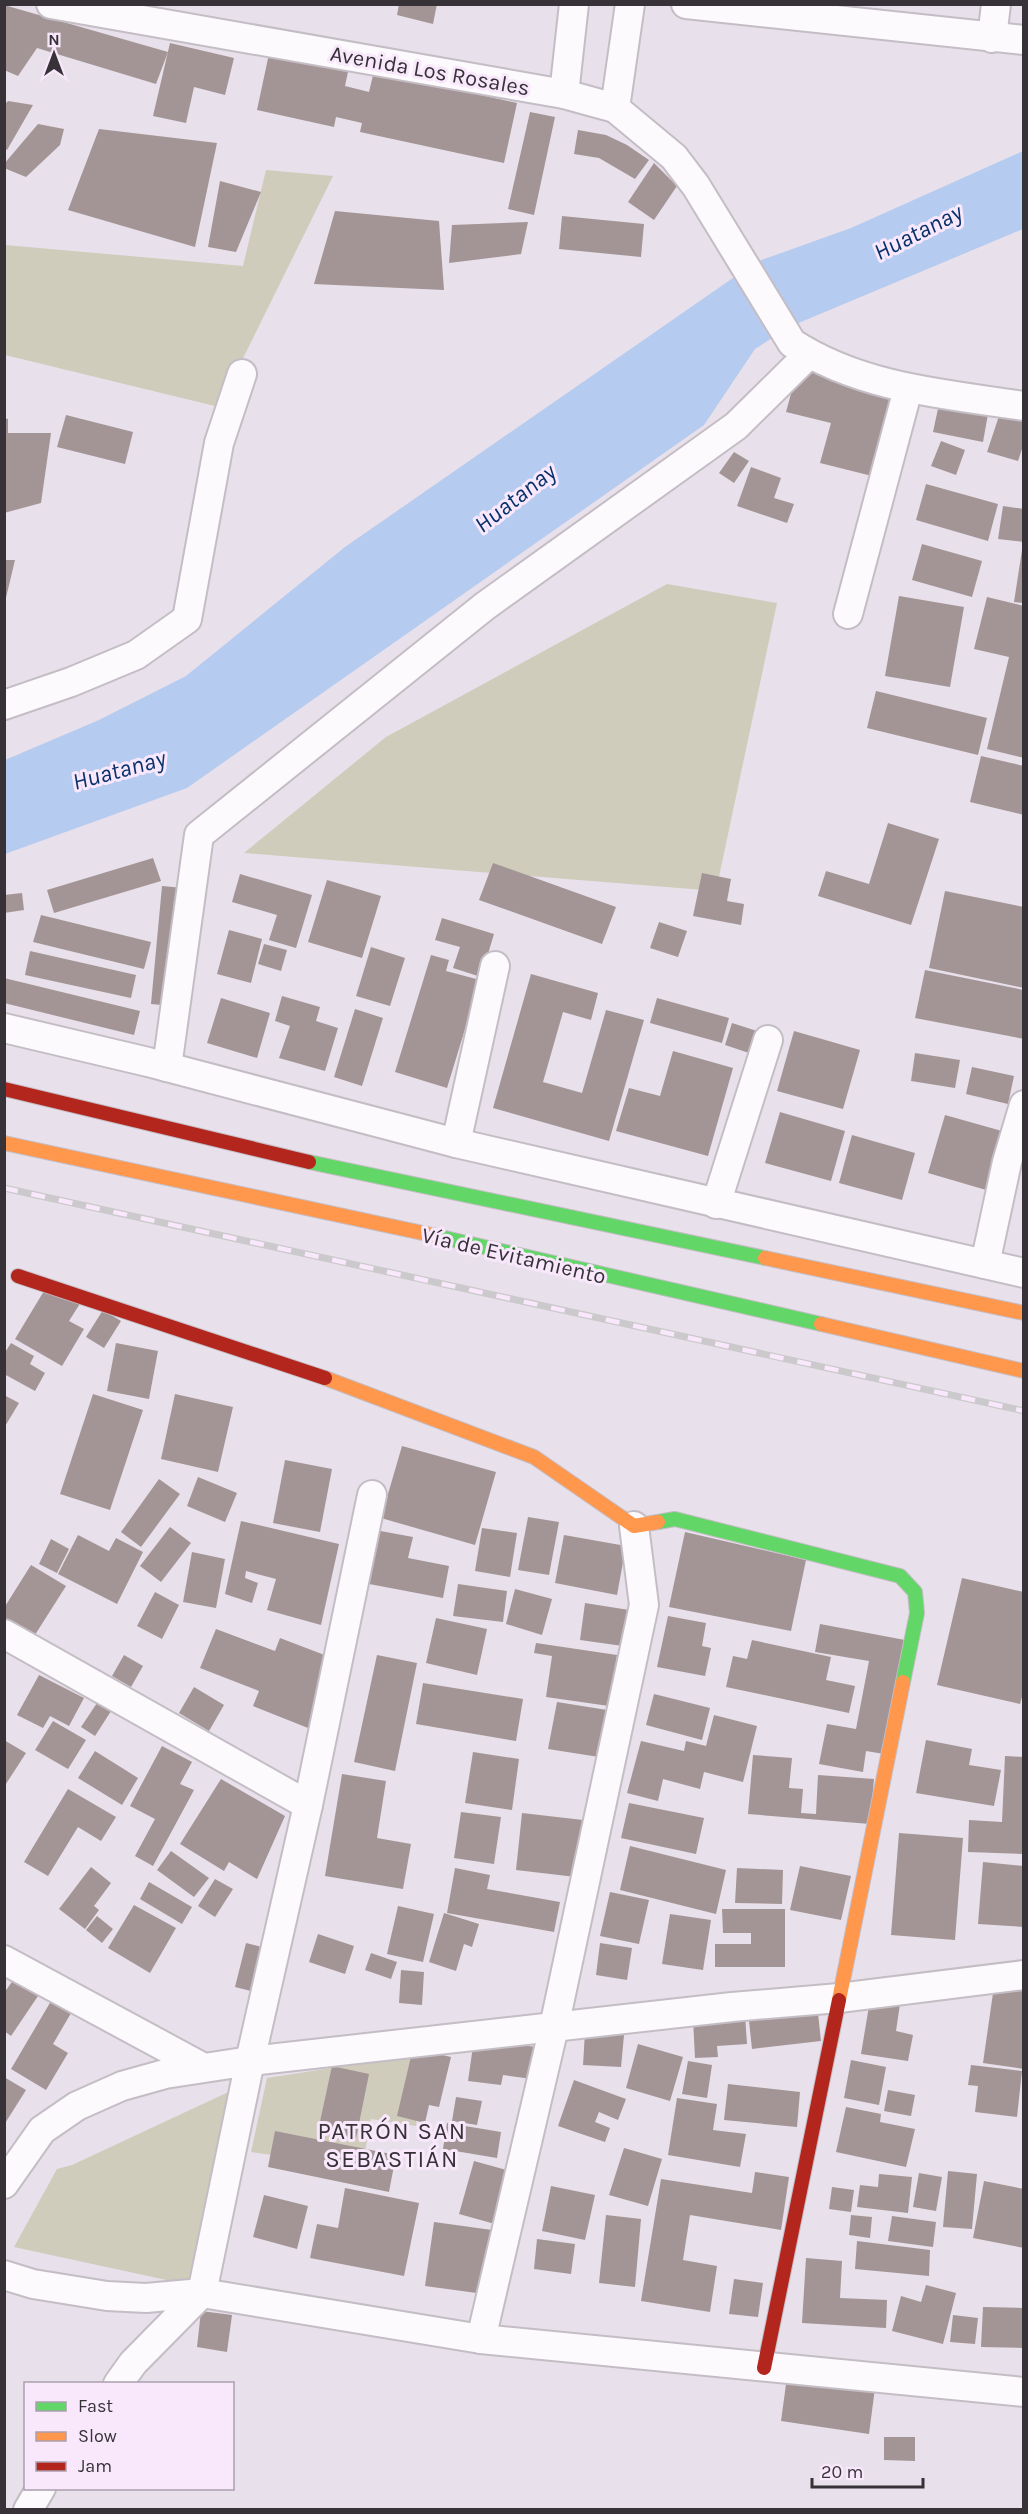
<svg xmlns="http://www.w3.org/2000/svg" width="1028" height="2514" font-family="Karla,sans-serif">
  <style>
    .green { fill: #cfccbb }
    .water { fill: #b6cbf0 }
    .building { fill: #a39595 }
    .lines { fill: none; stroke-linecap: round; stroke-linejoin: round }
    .street-casing { stroke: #c4bdc5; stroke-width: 32 }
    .fast-casing { stroke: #c4bdc5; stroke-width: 16 }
    .slow-casing { stroke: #c4bdc5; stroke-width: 16 }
    .jam-casing { stroke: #c4bdc5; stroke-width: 16 }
    .street { stroke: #fcfafc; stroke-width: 28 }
    .fast { stroke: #63d668; stroke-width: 14 }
    .slow { stroke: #ff974d; stroke-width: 14 }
    .jam { stroke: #b3261e; stroke-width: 14 }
    .rail-casing { stroke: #cbc9cb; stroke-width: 7 }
    .rail { stroke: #f9e8fc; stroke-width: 4.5; stroke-dasharray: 14; stroke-linecap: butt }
    .labels { text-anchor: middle; stroke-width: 6; stroke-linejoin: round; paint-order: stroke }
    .street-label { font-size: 22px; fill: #373138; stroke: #f9e8fc }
    .water-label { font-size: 24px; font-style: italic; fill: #07316a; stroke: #f9e8fc }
    .neighbourhood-label { font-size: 24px; letter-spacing: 1.5px; fill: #373138; stroke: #f9e8fc }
  </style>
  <rect width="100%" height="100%" fill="#e8e0ea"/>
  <g class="green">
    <path d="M266 170 333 176 219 407 5 355V245L243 266Z"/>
    <path d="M667 584 777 603 716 891 244 853 386 737Z"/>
    <path d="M421 2054 416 2126 371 2119 362 2168 251 2152 267 2078Z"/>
    <path d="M237 2088 194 2286 14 2247 57 2169 72 2165Z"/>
  </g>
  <path class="water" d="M1023 151V229L789 327 755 349 704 425 187 788 5 854V760L99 720 186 676 345 547 756 262 851 228Z"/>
  <g class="building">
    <path d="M399 4H437L433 24 397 15Z"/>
    <path d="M4 5 168 52 156 84 37 48 18 76 4 70Z"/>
    <path d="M170 43 234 58 225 95 194 87 186 123 153 116Z"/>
    <path d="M270 49 349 67 345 86 369 92 374 71 517 103 504 163 360 132 362 123 336 117 334 127 257 110Z"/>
    <path d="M8 101 33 105 7 150 4 148V105Z"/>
    <path d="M530 112 555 117 534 215 508 209Z"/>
    <path d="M38 124 64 129 60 145 26 177 4 168V164Z"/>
    <path d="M99 129 217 143 195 247 68 210Z"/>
    <path d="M578 130 606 135 627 145 649 160 635 179 599 158 574 154Z"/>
    <path d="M654 163 677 186 654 220 628 202Z"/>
    <path d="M220 181 261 192 236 252 208 247Z"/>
    <path d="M335 211 439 221 444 290 314 284Z"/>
    <path d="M562 216 644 224 641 257 559 249Z"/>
    <path d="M528 222 521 254 449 263 452 225Z"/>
    <path d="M798 368 894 394 872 476 820 463 831 423 786 412Z"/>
    <path d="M939 404 988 414 983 442 933 432Z"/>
    <path d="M1001 410 1024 417V443L1018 461 987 452Z"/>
    <path d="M66 415 133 432 125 464 57 447Z"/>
    <path d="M4 418 8 419V433H51L41 503 4 513Z"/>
    <path d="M941 441 965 450 956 475 931 466Z"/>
    <path d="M734 452 749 461 734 483 719 473Z"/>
    <path d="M751 467 781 478 774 498 794 504 787 523 737 506Z"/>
    <path d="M926 484 998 504 988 541 916 520Z"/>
    <path d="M1003 506 1024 509V542L998 539Z"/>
    <path d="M922 544 982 561 972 597 912 580Z"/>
    <path d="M1022 550 1024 551V603L1014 602Z"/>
    <path d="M4 560H15L5 602H4Z"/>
    <path d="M899 596 964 607 950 687 885 676Z"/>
    <path d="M987 597 1024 606V758L987 749 1009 657 974 649Z"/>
    <path d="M876 691 987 718 978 755 867 728Z"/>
    <path d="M981 756 1024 766V815L970 802Z"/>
    <path d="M888 823 939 839 911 925 818 896 826 871 869 884Z"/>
    <path d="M153 858 161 881 54 913 47 890Z"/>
    <path d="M493 863 616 907 602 944 479 900Z"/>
    <path d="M702 873 731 879 727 901 744 904 741 925 693 916Z"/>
    <path d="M240 874 312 895 296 948 269 940 277 915 232 902Z"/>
    <path d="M327 880 381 896 362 958 308 942Z"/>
    <path d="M162 886 184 888 173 1006 151 1004Z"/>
    <path d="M945 891 1024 907V988L929 968Z"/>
    <path d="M22 893 24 910 4 913V895Z"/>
    <path d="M41 915 151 942 144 969 33 942Z"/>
    <path d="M442 918 494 934 481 977 453 968 460 947 435 940Z"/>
    <path d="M659 922 687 931 678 957 650 948Z"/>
    <path d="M229 930 262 939 251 983 217 974Z"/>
    <path d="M264 944 287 950 281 971 258 964Z"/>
    <path d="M371 947 405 958 390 1006 356 996Z"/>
    <path d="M30 951 136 975 131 998 25 975Z"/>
    <path d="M431 955 449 960 446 971 480 980 447 1088 395 1072Z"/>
    <path d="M925 970 1024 990V1039L915 1018Z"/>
    <path d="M531 974 598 993 591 1020 563 1012 543 1082 582 1093 606 1010 644 1020 609 1141 493 1108Z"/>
    <path d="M4 978 140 1011 134 1035 4 1003Z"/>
    <path d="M282 996 320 1007 316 1021 338 1028 325 1071 279 1058 290 1026 275 1021Z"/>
    <path d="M221 998 270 1013 257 1058 207 1043Z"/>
    <path d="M657 998 729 1018 722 1043 650 1023Z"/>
    <path d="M355 1009 383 1018 362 1086 334 1077Z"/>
    <path d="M732 1023 757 1031 749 1053 725 1045Z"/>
    <path d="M794 1031 860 1050 843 1109 777 1091Z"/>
    <path d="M673 1051 733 1068 708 1156 616 1131 629 1088 660 1096Z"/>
    <path d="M915 1053 960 1060 955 1088 911 1081Z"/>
    <path d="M972 1067 1014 1076 1008 1104 966 1094Z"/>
    <path d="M780 1112 845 1131 831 1181 765 1163Z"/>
    <path d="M945 1115 1009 1133 993 1192 928 1173Z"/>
    <path d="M852 1135 915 1153 902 1200 839 1183Z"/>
    <path d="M44 1291 81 1302 69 1321 84 1329 62 1366 15 1339Z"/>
    <path d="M103 1310 121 1321 104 1348 86 1337Z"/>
    <path d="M11 1343 34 1356 30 1364 45 1373 35 1391 4 1374V1354Z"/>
    <path d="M116 1343 158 1351 149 1399 107 1391Z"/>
    <path d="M93 1394 143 1410 110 1510 60 1494Z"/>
    <path d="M175 1394 233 1407 218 1472 161 1459Z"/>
    <path d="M4 1395 19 1403 4 1428Z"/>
    <path d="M402 1446 496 1472 475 1545 381 1518Z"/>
    <path d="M285 1460 332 1469 320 1532 273 1523Z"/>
    <path d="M198 1477 237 1493 225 1522 187 1506Z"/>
    <path d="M159 1479 180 1494 141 1547 121 1532Z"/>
    <path d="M528 1517 559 1522 549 1575 518 1570Z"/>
    <path d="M241 1521 339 1544 321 1625 267 1610 276 1579 246 1571 245 1578 258 1583 252 1603 225 1594Z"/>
    <path d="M170 1527 191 1543 161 1582 140 1566Z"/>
    <path d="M482 1528 517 1533 510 1577 475 1571Z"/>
    <path d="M375 1530 413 1537 408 1558 449 1566 443 1598 364 1583Z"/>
    <path d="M685 1532 806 1560 791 1631 669 1607Z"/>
    <path d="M78 1535 109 1551 116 1538 143 1552 117 1604 58 1574Z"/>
    <path d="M564 1535 626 1546 617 1595 555 1583Z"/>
    <path d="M51 1539 69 1549 57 1573 39 1564Z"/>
    <path d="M192 1552 225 1559 216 1608 183 1602Z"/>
    <path d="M31 1565 66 1586 33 1638 9 1624 11 1621 4 1618V1608Z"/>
    <path d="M962 1578 1024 1592V1690L1020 1704 937 1685Z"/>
    <path d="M458 1584 507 1591 503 1622 453 1616Z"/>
    <path d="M515 1589 552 1599 542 1635 506 1624Z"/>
    <path d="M155 1592 179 1605 162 1639 137 1626Z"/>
    <path d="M585 1603 629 1610 623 1646 580 1640Z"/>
    <path d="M668 1616 706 1623 702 1646 711 1648 705 1676 657 1667Z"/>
    <path d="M436 1618 487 1629 477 1675 426 1663Z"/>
    <path d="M820 1624 905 1640 884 1754 866 1751 863 1772 819 1764 827 1724 856 1729 869 1661 815 1652Z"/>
    <path d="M216 1629 275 1651 280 1638 335 1659 308 1728 253 1706 259 1691 200 1668Z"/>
    <path d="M752 1640 831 1657 826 1680 855 1686 849 1713 726 1687 733 1656 747 1659Z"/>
    <path d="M536 1643 617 1655 609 1706 546 1697 552 1656 534 1653Z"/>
    <path d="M124 1655 143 1666 131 1687 112 1676Z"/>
    <path d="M377 1655 417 1663 395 1771 354 1762Z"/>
    <path d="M39 1675 84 1698 69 1726 50 1716 43 1728 17 1715Z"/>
    <path d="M423 1683 523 1699 516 1741 416 1724Z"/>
    <path d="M194 1687 224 1705 209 1731 179 1713Z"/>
    <path d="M654 1694 710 1708 702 1740 646 1725Z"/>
    <path d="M99 1700 113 1708 95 1736 81 1727Z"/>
    <path d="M557 1702 607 1710 599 1757 548 1749Z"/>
    <path d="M714 1715 757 1726 743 1782 704 1772 700 1789 663 1779 658 1801 627 1793 641 1741 684 1751 686 1741 706 1746Z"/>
    <path d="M53 1721 86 1740 68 1769 35 1750Z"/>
    <path d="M4 1740 26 1753 4 1787Z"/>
    <path d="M926 1740 972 1749 969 1765 1001 1770 994 1806 916 1793Z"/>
    <path d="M162 1746 192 1762 180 1784 194 1790 153 1866 135 1856 155 1819 130 1806Z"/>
    <path d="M95 1751 138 1778 122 1805 78 1778Z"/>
    <path d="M473 1752 519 1759 512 1810 465 1803Z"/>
    <path d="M753 1755 792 1758 789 1788 803 1789 801 1813 816 1814 818 1775 874 1779 870 1824 748 1814Z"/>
    <path d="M1005 1756 1024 1757V1854L968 1852 969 1820 1002 1822Z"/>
    <path d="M342 1774 386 1781 377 1838 411 1844 403 1889 325 1876Z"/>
    <path d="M221 1779 285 1816 257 1879 229 1862 224 1871 180 1844Z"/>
    <path d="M68 1789 116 1817 101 1841 78 1827 48 1876 24 1862Z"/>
    <path d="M629 1803 704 1818 696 1854 621 1838Z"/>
    <path d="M461 1812 501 1817 494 1864 454 1858Z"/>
    <path d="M522 1813 583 1820 576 1877 516 1870Z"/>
    <path d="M899 1833 963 1838 955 1940 891 1935Z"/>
    <path d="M630 1846 726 1870 716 1914 620 1890Z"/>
    <path d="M171 1851 209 1878 194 1897 157 1870Z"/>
    <path d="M983 1862 1024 1866V1927L978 1924Z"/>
    <path d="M800 1866 851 1876 841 1920 790 1910Z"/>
    <path d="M91 1867 111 1883 94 1906 99 1910 85 1929 59 1909Z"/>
    <path d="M455 1868 490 1875 487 1889 560 1902 554 1932 447 1913Z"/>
    <path d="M737 1868 783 1870 782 1904 735 1903Z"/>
    <path d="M215 1879 233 1889 215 1917 198 1906Z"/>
    <path d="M149 1882 192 1907 182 1924 140 1899Z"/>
    <path d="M610 1892 649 1900 639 1944 600 1936Z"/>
    <path d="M134 1905 176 1928 150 1973 108 1948Z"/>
    <path d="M398 1906 434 1914 423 1962 387 1954Z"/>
    <path d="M722 1909H785V1967H715V1944H751V1933H723Z"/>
    <path d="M444 1913 479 1924 472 1947 464 1944 456 1971 429 1962Z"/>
    <path d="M670 1914 711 1920 703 1970 662 1964Z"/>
    <path d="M97 1916 113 1929 102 1943 86 1930Z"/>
    <path d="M318 1934 354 1946 345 1974 309 1962Z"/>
    <path d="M246 1943 270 1949 259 1993 235 1987Z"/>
    <path d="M600 1943 632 1948 627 1980 596 1975Z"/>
    <path d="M371 1953 397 1962 391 1979 365 1970Z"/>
    <path d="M401 1970 424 1972 422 2005 399 2003Z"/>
    <path d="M14 1979 38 1996 11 2036 4 2031V1993Z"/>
    <path d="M995 1979 1024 1983V2069L983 2063Z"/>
    <path d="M54 1996 74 2008 53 2044 68 2053 46 2090 11 2069Z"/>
    <path d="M870 2000 900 2004 896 2031 913 2035 908 2061 861 2054Z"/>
    <path d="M817 2004 821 2041 752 2049 748 2011Z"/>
    <path d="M745 2015 747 2044 717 2046 718 2057 695 2058 693 2019Z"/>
    <path d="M585 2032 624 2035 621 2067 583 2065Z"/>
    <path d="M474 2039 536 2047 532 2079 503 2075 501 2085 468 2081Z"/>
    <path d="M638 2044 683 2057 670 2101 626 2088Z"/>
    <path d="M413 2048 451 2057 439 2107 429 2105 425 2123 397 2116Z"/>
    <path d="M851 2060 886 2067 879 2105 844 2098Z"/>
    <path d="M688 2061 712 2065 707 2098 682 2094Z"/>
    <path d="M971 2065 1022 2071 1017 2117 975 2112 978 2086 968 2085Z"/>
    <path d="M332 2066 369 2074 356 2138 318 2131Z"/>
    <path d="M4 2077 26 2090 4 2125Z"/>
    <path d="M574 2080 626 2099 618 2120 599 2112 595 2122 610 2128 605 2142 558 2126Z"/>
    <path d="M728 2084 800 2092 797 2127 724 2120Z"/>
    <path d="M888 2090 915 2095 911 2116 884 2111Z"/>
    <path d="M456 2097 482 2101 477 2125 452 2121Z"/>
    <path d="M677 2098 717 2104 713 2130 746 2134 740 2167 668 2155Z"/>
    <path d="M846 2107 881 2114 880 2122 915 2129 906 2167 836 2152Z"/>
    <path d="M447 2123 501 2132 497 2158 443 2149Z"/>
    <path d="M275 2131 396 2155 389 2192 268 2167Z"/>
    <path d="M624 2148 662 2159 648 2206 609 2195Z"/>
    <path d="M474 2161 510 2171 495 2224 459 2214Z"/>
    <path d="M948 2171 977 2174 972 2229 943 2227Z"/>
    <path d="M755 2172 789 2177 781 2230 690 2215 683 2260 717 2266 710 2312 641 2301 661 2179 752 2193Z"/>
    <path d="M919 2173 942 2177 936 2211 913 2207Z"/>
    <path d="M879 2174 912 2177 908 2213 857 2207 860 2185 878 2187Z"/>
    <path d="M984 2181 1024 2189V2248L973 2238Z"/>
    <path d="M551 2186 595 2195 585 2240 542 2231Z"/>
    <path d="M832 2187 854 2190 851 2212 829 2209Z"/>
    <path d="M345 2188 419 2203 404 2276 310 2258 317 2224 338 2228Z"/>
    <path d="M264 2195 308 2206 297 2249 253 2237Z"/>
    <path d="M606 2215 641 2219 635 2287 599 2283Z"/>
    <path d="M851 2215 872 2217 870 2238 849 2235Z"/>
    <path d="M892 2216 936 2222 933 2247 888 2241Z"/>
    <path d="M434 2222 492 2230 484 2294 425 2286Z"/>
    <path d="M537 2239 575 2244 571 2274 534 2269Z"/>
    <path d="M857 2241 930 2250 929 2276 855 2269Z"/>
    <path d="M806 2258 842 2261 840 2298 887 2300 886 2328 802 2323Z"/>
    <path d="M734 2279 763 2283 758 2317 729 2314Z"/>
    <path d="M926 2285 956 2293 943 2344 892 2331 901 2296 921 2302Z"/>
    <path d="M983 2307 1024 2308V2348L981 2347Z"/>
    <path d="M201 2311 232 2315 227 2352 197 2347Z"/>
    <path d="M953 2315 978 2318 975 2344 950 2342Z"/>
    <path d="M787 2377 875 2388 869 2434 781 2421Z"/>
    <path d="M884 2437H915V2461L884 2460Z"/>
  </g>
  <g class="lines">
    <defs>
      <g id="street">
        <path d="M51 4 564 94 615 108 674 157 696 186 792 343C861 388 944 394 1024 406"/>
        <path d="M686 4 1024 40"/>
        <path d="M992 38 996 4"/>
        <path d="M564 94 574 4"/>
        <path d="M615 108 630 4"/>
        <path d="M848 614 908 389"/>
        <path d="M4 705 71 682 136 655 187 619 219 443 242 374"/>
        <path d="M4 1028 148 1062 456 1143 1024 1273"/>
        <path d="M167 1067 199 835 485 606 736 426 809 354"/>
        <path d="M456 1143 495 966"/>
        <path d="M716 1204 768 1040"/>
        <path d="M985 1264 1007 1162 1024 1105"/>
        <path d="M4 1634 308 1805"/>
        <path d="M4 1960 202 2067"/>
        <path d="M4 2184 42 2130 77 2106 122 2086 165 2074 250 2061 732 2007 839 1998 1024 1975"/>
        <path d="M4 2275 33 2284 107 2296 146 2298 202 2293 481 2339 1024 2392"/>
        <path d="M481 2339 554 2027 644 1605 634 1526"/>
        <path d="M118 2384 133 2363 202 2293 250 2061 308 1805 372 1495"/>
        <path d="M28 2510 41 2488"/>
      </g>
      <g id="fast">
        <path d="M309 1162 765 1258"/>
        <path d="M432 1235 821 1324"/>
        <path d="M658 1522 675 1519 900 1576 915 1592 917 1613 903 1682"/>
      </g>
      <g id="slow">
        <path d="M4 1143 432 1235"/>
        <path d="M765 1258 1024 1313"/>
        <path d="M821 1324 1024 1371"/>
        <path d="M325 1378 534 1457 634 1526 658 1522"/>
        <path d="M839 2000 903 1682"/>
      </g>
      <g id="jam">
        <path d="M4 1089 309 1162"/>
        <path d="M18 1276 325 1378"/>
        <path d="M764 2368 839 2000"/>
      </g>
    </defs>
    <use href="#street" class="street-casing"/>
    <use href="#fast" class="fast-casing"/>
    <use href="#slow" class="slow-casing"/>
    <use href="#jam" class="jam-casing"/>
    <use href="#street" class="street"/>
    <use href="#fast" class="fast"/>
    <use href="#slow" class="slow"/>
    <use href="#jam" class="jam"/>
    <defs>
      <path id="rail" d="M4 1188 1024 1411"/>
    </defs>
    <use href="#rail" class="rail-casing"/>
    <use href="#rail" class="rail"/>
  </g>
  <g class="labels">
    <g class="street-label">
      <text transform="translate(430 70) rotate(10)" y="8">Avenida Los Rosales</text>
      <text transform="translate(514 1255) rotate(13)" y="8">Vía de Evitamiento</text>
    </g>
    <g class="water-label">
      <text transform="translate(918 232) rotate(-27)" y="8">Huatanay</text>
      <text transform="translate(515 498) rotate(-38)" y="8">Huatanay</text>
      <text transform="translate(119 770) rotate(-15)" y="8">Huatanay</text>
    </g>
    <g class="neighbourhood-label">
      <text x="392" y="2139">PATRÓN SAN<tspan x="392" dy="28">SEBASTIÁN</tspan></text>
    </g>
  </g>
  <rect width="1028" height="2514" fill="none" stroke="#373138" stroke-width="12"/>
  <rect x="24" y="2382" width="210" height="108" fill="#f9e8fc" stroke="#ab9fae" stroke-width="1.5"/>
  <rect x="36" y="2402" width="30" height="9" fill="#63d668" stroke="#ab9fae" stroke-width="1.5"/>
  <text x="78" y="2412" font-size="18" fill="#373138">Fast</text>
  <rect x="36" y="2432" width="30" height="9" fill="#ff974d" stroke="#ab9fae" stroke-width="1.5"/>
  <text x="78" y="2442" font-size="18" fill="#373138">Slow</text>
  <rect x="36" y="2462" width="30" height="9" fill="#b3261e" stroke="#ab9fae" stroke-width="1.5"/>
  <text x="78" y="2472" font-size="18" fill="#373138">Jam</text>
  <g transform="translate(54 54)" stroke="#f9e8fc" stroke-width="4.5" paint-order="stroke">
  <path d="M0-4.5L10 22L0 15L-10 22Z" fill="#373138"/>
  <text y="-9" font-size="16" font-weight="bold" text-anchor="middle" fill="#373138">N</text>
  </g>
  <path d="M812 2478v9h111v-9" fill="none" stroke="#373138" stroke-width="3"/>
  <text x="821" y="2478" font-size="18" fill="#373138" stroke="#f9e8fc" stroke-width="4.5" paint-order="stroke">20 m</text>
</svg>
